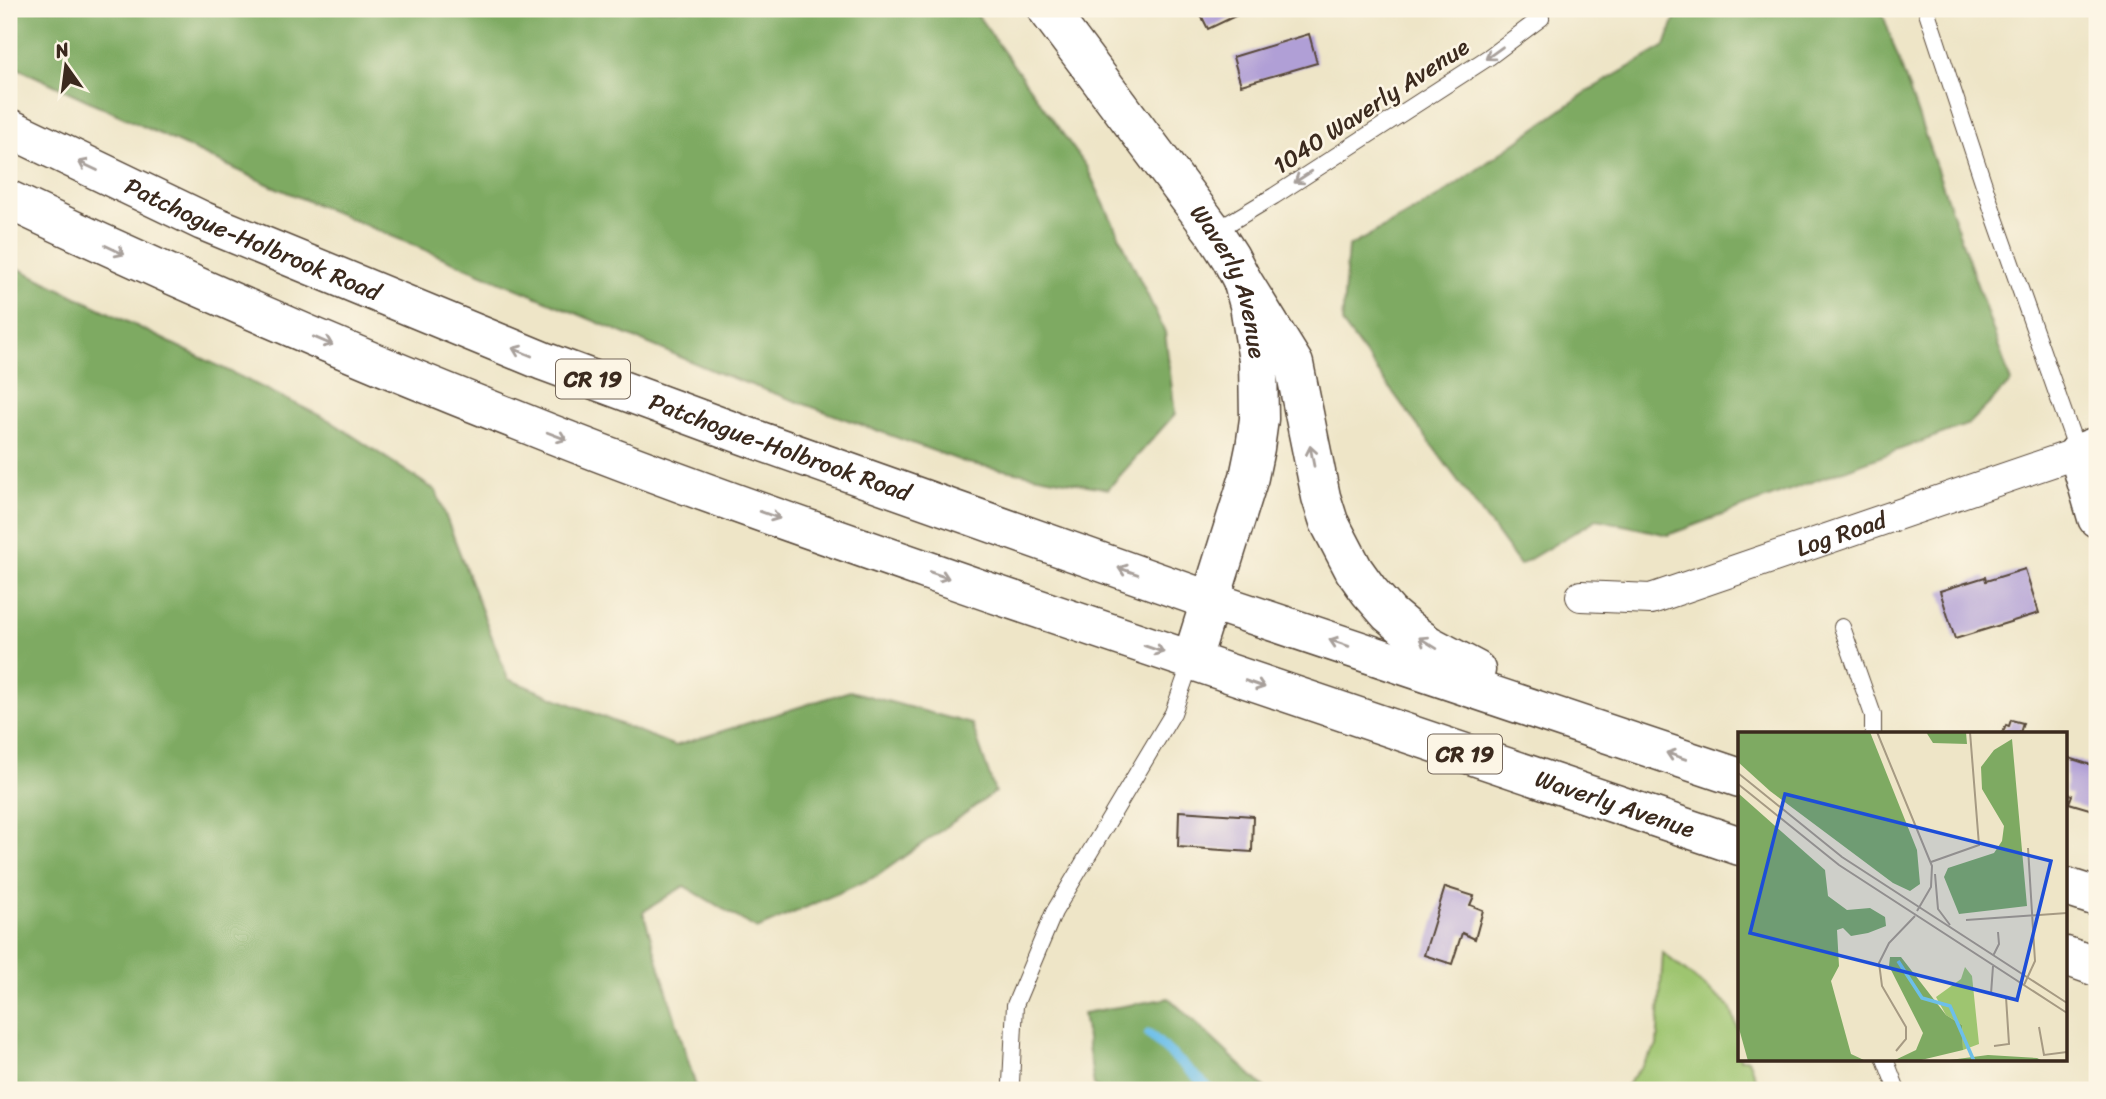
<svg xmlns="http://www.w3.org/2000/svg" width="2106" height="1099" font-family="Sriracha,sans-serif">
  <style>
    .green { fill: #9ec570; stroke: #6c7847; stroke-width: 2 }
    .forest { fill: #7eaa62; stroke: #5c6a40; stroke-width: 2 }
    .lines { fill: none; stroke-linecap: round; stroke-linejoin: round }
    .stream { stroke: #6dbfe9; stroke-width: 10 }
    .building { fill: #b09fd6 }
    .lane-casing { stroke: #564637; stroke-width: 18 }
    .street-casing { stroke: #564637; stroke-width: 32 }
    .secondary-casing { stroke: #564637; stroke-width: 41 }
    .primary-casing { stroke: #564637; stroke-width: 41 }
    .lane { stroke: #fff; stroke-width: 16 }
    .street { stroke: #fff; stroke-width: 30 }
    .secondary { stroke: #fff; stroke-width: 38 }
    .primary { stroke: #fff; stroke-width: 38 }
    .oneway { stroke: #a79f9a }
    .labels { text-anchor: middle; stroke-width: 5; stroke-linejoin: round; paint-order: stroke }
    .shield { fill: #fcf5e5; stroke: #75675a; stroke-width: 2 }
    .shield-label { font-size: 23px; font-weight: bold; fill: #3b2a1e }
    .street-label { font-size: 24px; fill: #3b2a1e; stroke: #fcf5e5 }
    .inset-river { fill: none; stroke: #6dbfe9; stroke-width: 3.5 }
    .inset-road { fill: none; stroke: #a69a83; stroke-width: 2 }
    .view { fill: #1d4ed8; fill-opacity: 0.15; stroke: #1d4ed8; stroke-width: 3.5 }
    .inset-edge { fill: none; stroke: #3b2a1e; stroke-width: 3.5 }
  </style>
  <rect width="100%" height="100%" fill="#fcf5e5"/>
  <filter id="ink" filterUnits="userSpaceOnUse"><feTurbulence type="fractalNoise" baseFrequency=".0143" numOctaves="2"/><feDisplacementMap in="SourceGraphic" scale="14" xChannelSelector="R" yChannelSelector="G"/><feConvolveMatrix kernelMatrix="1 2 1 2 8 2 1 2 1" color-interpolation-filters="sRGB"/></filter>
  <filter id="wash" filterUnits="userSpaceOnUse"><feTurbulence type="fractalNoise" baseFrequency=".00686" numOctaves="4" result="noise"/><feDisplacementMap in="SourceGraphic" scale="28" xChannelSelector="R" yChannelSelector="G"/><feGaussianBlur stdDeviation="1.57" result="paint"/><feColorMatrix in="noise" values="0 0 0 0 0 0 0 0 0 0 0 0 0 0 0 0 0 1.4 0 .05"/><feComposite in="paint" operator="in"/></filter>
  <g filter="url(#wash)">
    <rect width="100%" height="100%" fill="#eee5c7"/>
    <path class="green" d="M1663 953 1730 1007 1740 1036V1059H1748L1760 1090H1623L1657 1046Z"/>
    <g class="forest">
      <path d="M9 9H973L1086 166 1165 332 1175 414 1108 489 967 463 721 374 272 186 9 64Z"/>
      <path d="M1678 9H1881L2011 382 1969 424 1668 535 1597 519 1520 565 1342 323 1348 247 1437 198 1588 91 1665 46Z"/>
      <path d="M9 264 329 420 436 491 508 679 675 746 850 691 972 724 995 792 877 876 757 929 684 886 643 912 697 1090H9Z"/>
      <path d="M1169 998 1267 1090H1100L1094 1085 1083 1013Z"/>
    </g>
    <g class="lines">
      <path class="stream" d="M1149 1034 1211 1090"/>
    </g>
    <g id="blocks">
      <g class="building">
        <path d="M1198 9H1250L1208 29Z"/>
        <path d="M1309 34 1317 63 1241 85 1233 57Z"/>
        <path d="M2025 569 2039 613 1955 639 1940 591 1985 577 1986 581Z"/>
        <path d="M2011 720 2023 723 2020 733H2003L2006 725 2009 726Z"/>
        <path d="M2066 757 2097 767 2096 811 2069 803 2072 795 2066 793Z"/>
        <path d="M1179 811 1253 816 1252 852 1178 847Z"/>
        <path d="M1445 887 1474 896 1470 905 1483 910 1475 939 1462 933 1452 964 1424 955Z"/>
      </g>
    </g>
  </g>
  <g filter="url(#ink)">
    <use href="#blocks" fill-opacity="0" stroke="#564637" stroke-width="2"/>
    <g class="lines">
      <defs>
        <g id="lane">
          <path d="M1926 9 1994 215 2078 453"/>
          <path d="M1214 232 1274 196 1489 57 1541 18 1538 9"/>
          <path d="M1842 627 1873 715V733"/>
          <path d="M1885 1059 1897 1090"/>
          <path d="M1013 1090 1011 1083 1015 1005 1054 912 1173 713 1191 662"/>
        </g>
        <g id="street">
          <path id="s1" d="M1581 596 1651 599 2078 453"/>
        </g>
        <g id="secondary">
          <path id="s2" d="M1047 9 1214 232 1230 257 1242 280 1249 305 1258 360 1259 419 1255 448 1249 477 1191 662"/>
          <path d="M2097 446 2078 453 2097 518"/>
        </g>
        <g id="primary">
          <path id="s3" d="M9 128 203 221 543 361 746 436 1211 601 1740 778"/>
          <path id="s4" d="M9 200C180 281 353 356 529 425 681 486 837 539 992 593 1241 679 1491 762 1740 846"/>
          <path d="M1242 280 1294 364 1321 497 1329 522 1354 570 1369 591 1389 614 1407 629 1427 644 1476 670"/>
          <path d="M2066 887 2097 897"/>
          <path d="M2066 956 2097 967"/>
        </g>
      </defs>
      <use href="#lane" class="lane-casing"/>
      <use href="#street" class="street-casing"/>
      <use href="#secondary" class="secondary-casing"/>
      <use href="#primary" class="primary-casing"/>
      <use href="#lane" class="lane"/>
      <use href="#street" class="street"/>
      <use href="#secondary" class="secondary"/>
      <use href="#primary" class="primary"/>
    </g>
    <defs><path id="oneway-shaft" d="M-6 0H5M1.5-3L5.5 0L1.5 3" fill="none" stroke-width="1.6" stroke-linecap="round" stroke-linejoin="round" transform="scale(1.75)"/></defs>
    <g class="oneway">
      <use href="#oneway-shaft" transform="translate(1494 53) rotate(144)"/>
      <use href="#oneway-shaft" transform="translate(88 166) rotate(-155)"/>
      <use href="#oneway-shaft" transform="translate(1303 177) rotate(147)"/>
      <use href="#oneway-shaft" transform="translate(115 250) rotate(25)"/>
      <use href="#oneway-shaft" transform="translate(323 341) rotate(23)"/>
      <use href="#oneway-shaft" transform="translate(522 352) rotate(-158)"/>
      <use href="#oneway-shaft" transform="translate(557 436) rotate(21)"/>
      <use href="#oneway-shaft" transform="translate(1312 456) rotate(-101)"/>
      <use href="#oneway-shaft" transform="translate(770 515) rotate(20)"/>
      <use href="#oneway-shaft" transform="translate(1128 571) rotate(-161)"/>
      <use href="#oneway-shaft" transform="translate(939 575) rotate(19)"/>
      <use href="#oneway-shaft" transform="translate(1339 643) rotate(-161)"/>
      <use href="#oneway-shaft" transform="translate(1428 643) rotate(-148)"/>
      <use href="#oneway-shaft" transform="translate(1154 649) rotate(19)"/>
      <use href="#oneway-shaft" transform="translate(1255 684) rotate(19)"/>
      <use href="#oneway-shaft" transform="translate(1676 756) rotate(-161)"/>
    </g>
  </g>
  <g class="labels">
    <g class="shield">
      <rect x="556" y="359.5" width="74" height="39" rx="5"/>
      <rect x="1428" y="734.5" width="74" height="39" rx="5"/>
    </g>
    <g class="shield-label">
      <text x="593" y="387">CR 19</text>
      <text x="1465" y="762">CR 19</text>
    </g>
    <g class="street-label">
      <text transform="translate(1371 106) rotate(-33)" y="8">1040 Waverly Avenue</text>
      <text dy="8" stroke="none"><textPath href="#s3" startOffset="268">Patchogue-Holbrook Road</textPath></text>
      <text dy="8" stroke="none"><textPath href="#s2" startOffset="331">Waverly Avenue</textPath></text>
      <text dy="8" stroke="none"><textPath href="#s3" startOffset="835">Patchogue-Holbrook Road</textPath></text>
      <text dy="8" stroke="none"><textPath href="#s1" startOffset="271">Log Road</textPath></text>
      <text dy="8" stroke="none"><textPath href="#s4" startOffset="1717">Waverly Avenue</textPath></text>
    </g>
  </g>
  <g transform="translate(1738 732)">
    <rect width="329" height="329" fill="#eee5c7"/>
    <path d="M227 235 234 244 241 312 225 318 224 293 208 283 198 265 223 247Z" fill="#9ec570"/>
    <path d="M0 0H132L179 118 182 152 172 159 155 151 32 59 0 30ZM188 0H228L229 12 195 11ZM274 7 289 174 221 182 206 145 210 136 256 121 264 109 266 94 244 57 243 35 256 18ZM0 61 87 138 90 164 109 178 132 176 147 185 148 194 130 201 113 204 105 196 99 198 101 234 93 249 113 322 128 329H10L0 293ZM152 225H163L208 283 224 293 225 318 179 329H155L178 318 185 301 151 234ZM250 323 299 326 305 329H204Z" fill="#7eaa62"/>
    <path class="inset-river" d="M160 229 184 266 212 274 236 329"/>
    <path class="inset-road" d="M139 0 194 134 193 155 179 179M0 41 104 125 329 271M0 52 101 133 329 281M193 130 241 113 232 0M197 142 200 177 212 193M228 188 329 181M255 224 261 212 260 200M255 234 253 262 268 265 271 312 256 314M286 253 297 229 290 116M301 295 306 323 329 320M158 319 168 307V295L144 254 141 231 151 211 177 184"/>
    <path class="view" d="M47 62 313 129 279 268 12 201Z"/>
    <rect width="329" height="329" class="inset-edge"/>
  </g>
  <rect width="2106" height="1099" fill="none" stroke="#fcf5e5" stroke-width="35"/>
  <g transform="translate(66 66) rotate(346)" stroke="#fcf5e5" stroke-width="5" paint-order="stroke">
  <path d="M0-5L12 26L0 18L-12 26Z" fill="#3b2a1e"/>
  <text y="-10" font-size="19" font-weight="bold" text-anchor="middle" fill="#3b2a1e">N</text>
  </g>
</svg>
